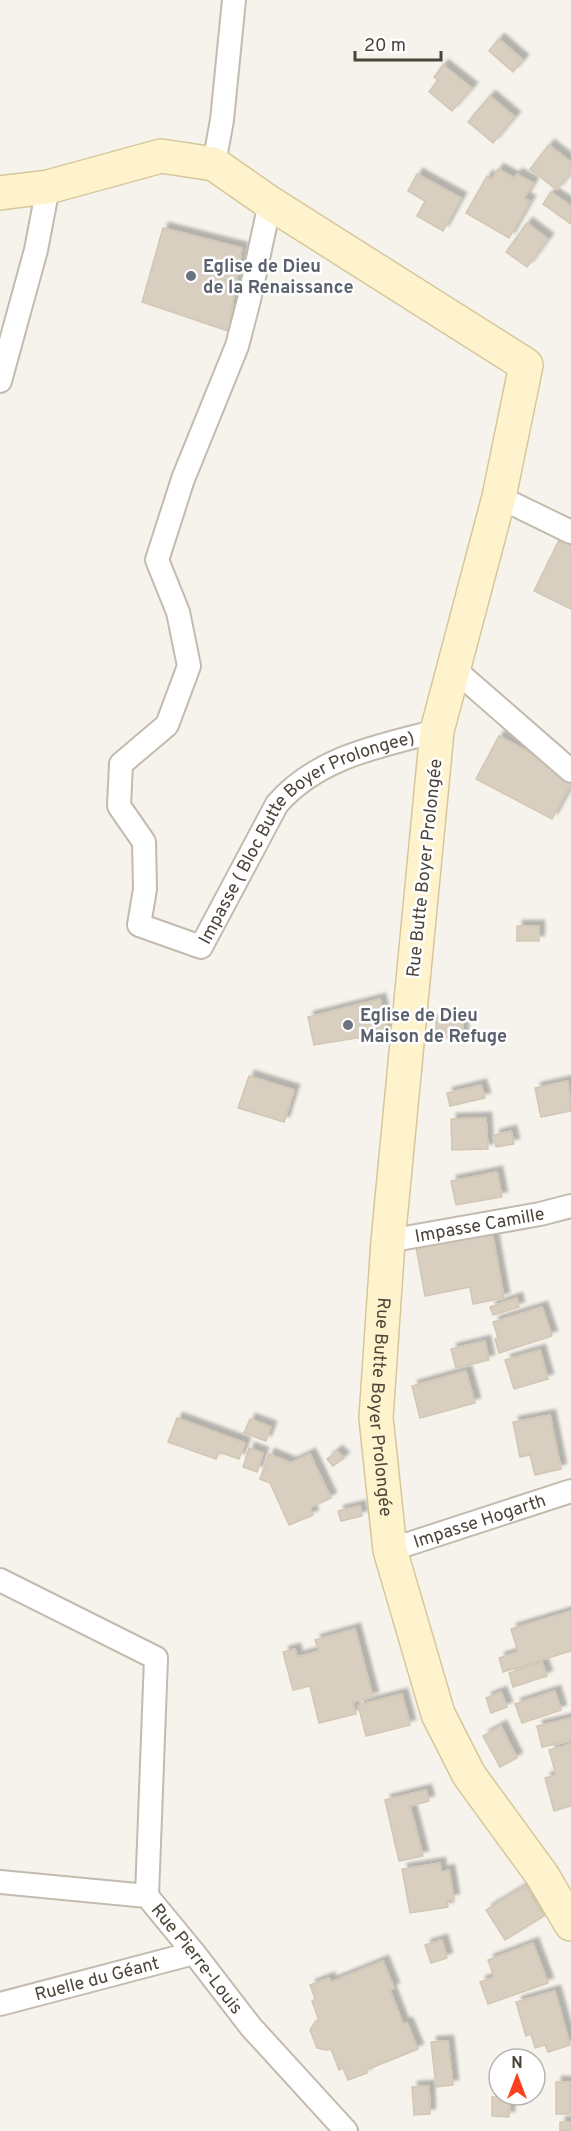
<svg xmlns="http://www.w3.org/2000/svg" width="571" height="2131" font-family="Overpass,sans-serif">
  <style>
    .building { fill: #d8cfc1; stroke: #d3c7b4; stroke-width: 1.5; filter: url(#shadow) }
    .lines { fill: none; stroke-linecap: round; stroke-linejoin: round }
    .street-casing { stroke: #c2bbae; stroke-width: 26 }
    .secondary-casing { stroke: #d6c79b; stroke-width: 36 }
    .street { stroke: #fff; stroke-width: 22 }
    .secondary { stroke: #fff3cd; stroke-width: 33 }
    .worship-dot { fill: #6b7280; stroke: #fff; stroke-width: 2 }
    .labels { text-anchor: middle; stroke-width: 5; stroke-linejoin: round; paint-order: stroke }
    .worship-label { font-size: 18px; font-weight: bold; fill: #5b616d; stroke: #fff; text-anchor: start }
    .street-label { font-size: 18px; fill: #4b4439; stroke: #fff }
  </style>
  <defs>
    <filter id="shadow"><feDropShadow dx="5.5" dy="-5.5" stdDeviation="1.5" flood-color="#0004"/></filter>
  </defs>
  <rect width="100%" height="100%" fill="#f6f3ec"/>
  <g class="building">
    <path d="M499 39 523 60 513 72 489 51Z"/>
    <path d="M443 65 472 88 452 111 429 92 438 80 434 77Z"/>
    <path d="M490 96 515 117 493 143 468 122Z"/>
    <path d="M549 145 571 162V172L557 190 530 169Z"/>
    <path d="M498 169 514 178 517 174 533 183 524 198 530 201 509 238 466 213 487 176 492 179Z"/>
    <path d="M417 174 461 198 443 231 417 216 425 201 408 191Z"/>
    <path d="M551 192 571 206V224L543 204Z"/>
    <path d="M527 223 548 239 527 267 506 252Z"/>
    <path d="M163 228 242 248 228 331 142 302Z"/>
    <path d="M559 540 571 546V609L534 591Z"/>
    <path d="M499 736 571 775V784L552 819 476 779Z"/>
    <rect x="517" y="926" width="22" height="15"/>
    <path d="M380 999 388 1033 314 1045 308 1017Z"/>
    <path d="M436 1015 463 1017V1038H436Z"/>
    <path d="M249 1076 294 1090 284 1122 238 1108Z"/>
    <path d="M568 1081 571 1111 541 1117 535 1088Z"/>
    <path d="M481 1085 485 1098 450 1106 447 1093Z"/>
    <path d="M486 1118 488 1149 452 1150 451 1119Z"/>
    <path d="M511 1131 514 1144 496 1147 494 1135Z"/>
    <path d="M497 1172 502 1197 456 1205 451 1181Z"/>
    <path d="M492 1232 504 1298 473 1304 470 1287 425 1296 416 1247Z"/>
    <path d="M517 1298 519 1307 493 1315 490 1307Z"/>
    <path d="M542 1307 552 1336 499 1353 495 1339 498 1338 493 1322Z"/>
    <path d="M485 1341 489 1360 456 1368 451 1349Z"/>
    <path d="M540 1350 548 1379 514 1389 505 1360Z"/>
    <path d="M466 1371 475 1403 420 1418 412 1386Z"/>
    <path d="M550 1415 561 1469 535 1475 530 1455 520 1457 513 1422Z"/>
    <path d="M177 1418 245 1443 239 1459 219 1452 216 1459 168 1442Z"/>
    <path d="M250 1419 271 1427 266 1441 244 1433Z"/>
    <path d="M249 1448 263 1453 257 1472 243 1467Z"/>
    <path d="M337 1451 344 1458 333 1466 327 1459Z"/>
    <path d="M269 1454 291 1463 310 1454 331 1498 310 1508 313 1515 289 1525 270 1483 260 1479Z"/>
    <path d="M360 1506 362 1516 341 1521 338 1511Z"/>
    <path d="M571 1611V1651L503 1672 499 1658 518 1652 511 1629Z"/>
    <path d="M355 1629 373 1697 353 1702 356 1714 319 1723 310 1686 293 1690 283 1652 295 1649 297 1657 319 1651 315 1640Z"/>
    <path d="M542 1662 547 1676 513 1687 509 1673Z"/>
    <path d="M555 1691 561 1710 522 1723 515 1704Z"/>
    <path d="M501 1692 507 1707 491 1713 486 1698Z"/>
    <path d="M402 1694 410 1725 366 1736 358 1705Z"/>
    <path d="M571 1718V1741L542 1747 537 1726Z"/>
    <path d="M501 1726 517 1758 500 1767 483 1736Z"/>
    <path d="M571 1744V1806L554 1811 545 1778 556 1775 549 1750Z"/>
    <path d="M426 1790 429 1801 410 1806 423 1856 399 1861 385 1800Z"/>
    <path d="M440 1863 441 1872 449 1870 454 1899 447 1900 448 1907 410 1913 402 1869Z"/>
    <path d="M526 1886 544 1916 505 1940 486 1910Z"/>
    <path d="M442 1940 447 1958 431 1963 425 1945Z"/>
    <path d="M533 1943 548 1983 488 2004 480 1982 494 1977 488 1960Z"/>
    <path d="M383 1961 394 1988 390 1990 403 2024 407 2023 418 2049 366 2070 367 2073 348 2080 343 2068 339 2070 331 2049 327 2050 317 2048 310 2030 315 2022 319 2020 312 2001 315 1999 310 1985 329 1978 331 1982Z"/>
    <path d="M555 1991 570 2045 548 2052 545 2045 535 2048 531 2034 526 2036 516 2002Z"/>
    <path d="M448 2041 453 2085 436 2087 431 2042Z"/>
    <rect x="556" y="2082" width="14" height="32"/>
    <path d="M429 2086 430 2114 414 2115 412 2087Z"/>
    <path d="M492 2097 510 2098 509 2117 492 2116Z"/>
    <rect x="560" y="2122" width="11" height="9"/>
  </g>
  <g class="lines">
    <defs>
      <g id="street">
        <path d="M214 164 222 120 234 0"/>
        <path id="s1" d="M270 203 249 300 237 346 183 479 157 560 178 612 189 666 167 725 121 764 119 806 144 842 145 889 139 925 201 947 277 804C318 757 379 746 437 731"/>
        <path d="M0 381 36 250 48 187"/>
        <path d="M499 497 571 532"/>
        <path d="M454 669 571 771"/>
        <path id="s2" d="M388 1241 540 1214 571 1206"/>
        <path id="s3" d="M390 1550 571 1491"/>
        <path d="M0 1580 156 1658 147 1896"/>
        <path id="s4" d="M0 1882 147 1896 194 1953 251 2027 346 2131"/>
        <path id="s5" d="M0 2004 194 1953"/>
      </g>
      <g id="secondary">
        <path id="s6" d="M0 193 48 187 161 156 214 164 270 203 526 365 499 497 437 731 388 1241 376 1418 390 1550 438 1714 469 1775 542 1875 571 1924"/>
      </g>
    </defs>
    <use href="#street" class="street-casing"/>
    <use href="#secondary" class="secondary-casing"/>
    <use href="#street" class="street"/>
    <use href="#secondary" class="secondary"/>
  </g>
  <g class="worship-dot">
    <circle cx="191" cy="276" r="6"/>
    <circle cx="348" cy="1025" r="6"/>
  </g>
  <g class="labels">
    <g class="worship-label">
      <text x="203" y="272">Eglise de Dieu<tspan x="203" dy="21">de la Renaissance</tspan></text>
      <text x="360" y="1021">Eglise de Dieu<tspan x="360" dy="21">Maison de Refuge</tspan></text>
    </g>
    <g class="street-label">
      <text dy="6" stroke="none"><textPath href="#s1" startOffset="1006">Impasse ( Bloc Butte Boyer Prolongee)</textPath></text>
      <text transform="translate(424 868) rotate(-84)" y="6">Rue Butte Boyer Prolongée</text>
      <text dy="6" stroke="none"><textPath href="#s2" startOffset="93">Impasse Camille</textPath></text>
      <text dy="6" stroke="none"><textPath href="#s6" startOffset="1646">Rue Butte Boyer Prolongée</textPath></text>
      <text dy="6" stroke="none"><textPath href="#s3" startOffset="94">Impasse Hogarth</textPath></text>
      <text dy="6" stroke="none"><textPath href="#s4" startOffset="228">Rue Pierre-Louis</textPath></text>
      <text dy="6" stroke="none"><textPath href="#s5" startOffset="100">Ruelle du Géant</textPath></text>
    </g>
  </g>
  <g transform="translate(517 2077)"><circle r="28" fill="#ffffff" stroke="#b7b4b0" stroke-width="1.5"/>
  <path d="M0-4.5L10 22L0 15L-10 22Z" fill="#fc3f1d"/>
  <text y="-9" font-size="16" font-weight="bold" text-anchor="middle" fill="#4b4439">N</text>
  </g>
  <path d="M355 51v9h86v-9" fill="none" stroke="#4b4439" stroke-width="3"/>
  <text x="364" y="51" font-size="18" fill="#4b4439" stroke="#ffffff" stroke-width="4.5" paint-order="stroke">20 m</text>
</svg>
